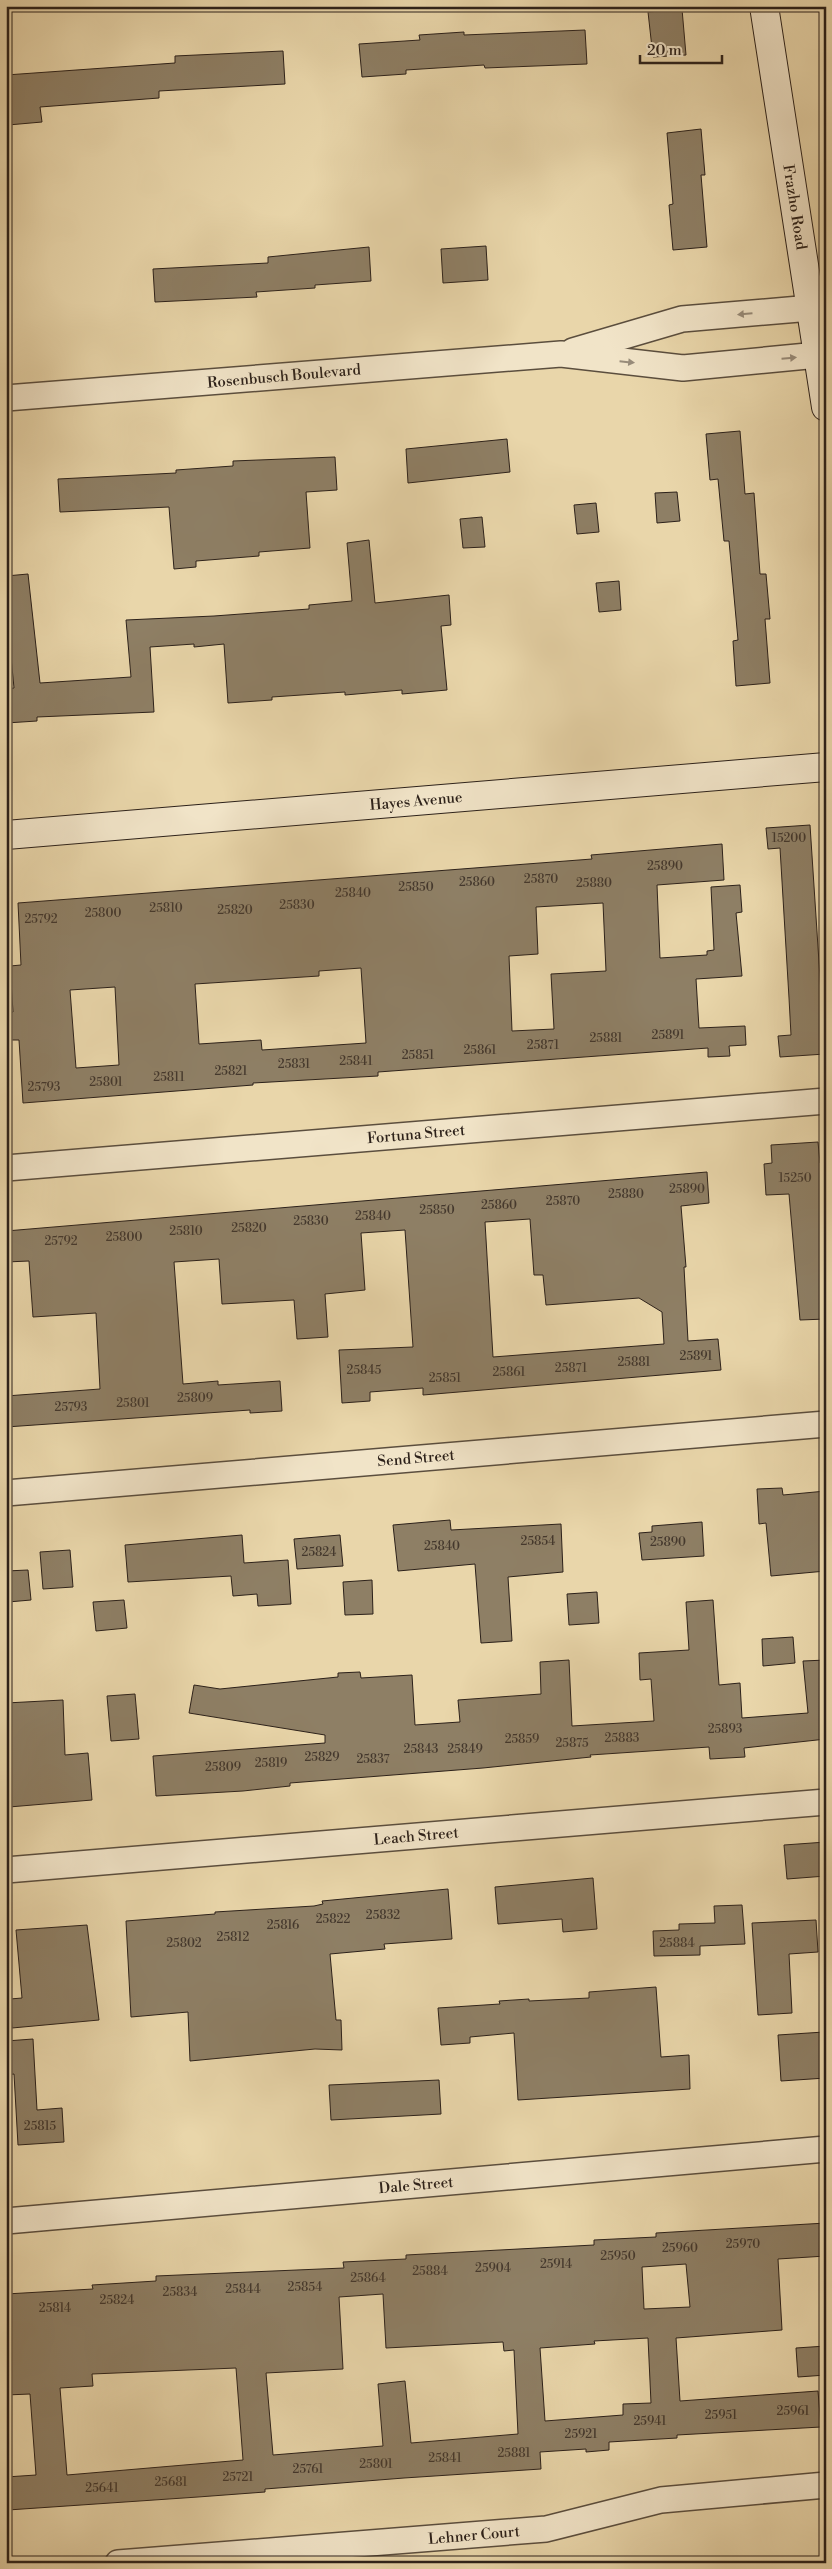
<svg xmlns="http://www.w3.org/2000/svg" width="832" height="2569" font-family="'Libre Bodoni',serif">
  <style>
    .building { fill: #8e7f65; stroke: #2c211a; fill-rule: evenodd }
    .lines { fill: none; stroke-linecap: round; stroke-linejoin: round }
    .street-casing { stroke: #5b4e3e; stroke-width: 28 }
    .secondary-casing { stroke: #2c211a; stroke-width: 30 }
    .street { stroke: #f1e4c8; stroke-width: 25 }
    .secondary { stroke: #f1e4c8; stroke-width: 28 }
    .oneway { fill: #988c7a }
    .labels { text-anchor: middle; stroke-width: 5; stroke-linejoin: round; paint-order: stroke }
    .number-label { font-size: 12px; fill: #44382d }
    .street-label { font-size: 15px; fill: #2c211a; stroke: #f1e4c8 }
  </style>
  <rect width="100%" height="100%" fill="#e9d6aa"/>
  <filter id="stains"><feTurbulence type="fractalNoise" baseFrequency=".004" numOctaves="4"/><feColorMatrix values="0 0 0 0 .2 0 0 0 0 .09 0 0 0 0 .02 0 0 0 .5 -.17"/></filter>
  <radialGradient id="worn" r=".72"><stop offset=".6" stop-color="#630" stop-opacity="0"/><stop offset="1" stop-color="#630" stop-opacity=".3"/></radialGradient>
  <g class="building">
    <path d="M682 9 686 55 653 57 648 12Z"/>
    <path d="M585 30 587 64 485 68 484 65 406 70V74L362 77 359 44 420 40 419 35 464 32V35Z"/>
    <path d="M283 51 285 84 159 91V98L40 107 42 122 8 125 6 75 175 63V56Z"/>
    <path d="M701 129 705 175H701L707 247 673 250 669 205 673 204 667 133Z"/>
    <path d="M486 246 488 280 443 283 441 249Z"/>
    <path d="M369 247 371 281 315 285V288L256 292 257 297 155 302 153 269 268 263V257Z"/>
    <path d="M740 431 745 494 754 493 760 574H766L770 619H765L770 683 736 686 733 641 738 640 729 541H724L718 479 710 480 706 434Z"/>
    <path d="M507 439 510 472 408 483 406 449Z"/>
    <path d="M335 457 337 490 306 492 310 548 259 552V556L196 561V567L174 569 169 507 60 512 58 479 176 473V470L233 466V461Z"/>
    <path d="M677 492 680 521 657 523 655 493Z"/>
    <path d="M596 503 599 532 577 534 574 505Z"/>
    <path d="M482 517 485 547 463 548 460 519Z"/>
    <path d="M369 540 375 603 449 595 451 625 441 626 447 690 402 694V690L345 695V692L272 697V700L228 703 224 644 194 647V644L150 647 154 712 37 717V721L6 723V689L14 688 6 605V576L28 574 40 683 131 677 126 620 214 616 309 609V605L352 601 347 543Z"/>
    <path d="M619 581 621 610 599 612 596 583Z"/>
    <path d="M810 825 825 1054 780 1057 778 1036 791 1035 789 998 780 848 768 849 766 828Z"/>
    <path d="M722 844 724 880 657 885 660 958 707 955V951L714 950 711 887 740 885 742 912 736 913 742 976 696 979 699 1028 745 1026 746 1045 729 1046 730 1056 708 1057V1048L378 1072V1076L253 1083V1085L23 1103 19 1040H6V1012H13L10 966 21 965 18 903 592 859 591 855ZM603 903 606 971 551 974 554 1029 512 1031 509 956 538 954 536 907ZM361 968 366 1043 262 1050 261 1040 199 1044 195 984 319 976V971ZM115 987 119 1065 76 1068 70 990Z"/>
    <path d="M818 1142 820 1163 826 1162V1319L800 1320 789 1194 766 1195 764 1164 772 1163 771 1145Z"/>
    <path d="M707 1172 709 1203 681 1206 686 1267H684L688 1341 718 1339 721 1370 423 1395V1388L370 1392V1401L342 1403 339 1350 413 1347 405 1230 361 1233 365 1290 325 1294 328 1337 297 1339 294 1300 222 1304 219 1259 174 1262 183 1384 218 1381V1385L280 1381 282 1411 250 1413V1410L6 1427V1396L100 1389 96 1313 33 1317 29 1261 6 1262V1231ZM530 1219 534 1275H543L546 1305 639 1298 662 1312 664 1344 493 1357 485 1222Z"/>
    <path d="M782 1488 783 1495 826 1491V1571L771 1576 766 1523 759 1524 757 1489Z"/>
    <path d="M450 1520 451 1530 561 1524 563 1572 508 1577 512 1641 481 1643 475 1564 398 1571 393 1525Z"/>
    <path d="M702 1522 704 1556 642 1560 639 1533 652 1532V1526Z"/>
    <path d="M242 1535 244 1563 288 1560 291 1604 258 1606 257 1594 233 1596 231 1576 128 1582 125 1545Z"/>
    <path d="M340 1535 343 1566 297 1569 294 1539Z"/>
    <path d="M70 1550 73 1587 43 1589 40 1552Z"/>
    <path d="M28 1570 31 1600 8 1602 6 1571Z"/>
    <path d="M372 1580 373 1614 345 1615 343 1582Z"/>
    <path d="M597 1592 599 1623 569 1625 567 1594Z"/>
    <path d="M124 1600 127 1628 96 1631 93 1602Z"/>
    <path d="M713 1600 719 1685 740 1683 742 1718 808 1713 803 1661 826 1660V1739L744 1748 745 1757 710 1759 709 1747 590 1755 591 1757 483 1768 290 1783V1786L243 1791 156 1796 153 1756 325 1743V1735L189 1713 194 1685 220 1689 338 1677V1673L360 1672 361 1678 412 1675 415 1725 460 1722 458 1700 541 1694 540 1662 569 1660 572 1726 654 1721 651 1679 640 1680 639 1653 689 1650 686 1602Z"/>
    <path d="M793 1637 795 1663 763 1666 762 1639Z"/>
    <path d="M135 1694 139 1739 111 1741 107 1696Z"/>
    <path d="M63 1700 65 1755 88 1753 92 1800 9 1807 6 1772V1703Z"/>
    <path d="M826 1842V1876L787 1879 784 1845Z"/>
    <path d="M593 1878 597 1929 563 1932 562 1919 498 1924 495 1887Z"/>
    <path d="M448 1889 452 1939 384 1944 385 1949 330 1954 336 2020H341L342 2050 315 2049 190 2061 188 2012 131 2017 126 1921 215 1914V1912L314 1906 323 1904 322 1901Z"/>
    <path d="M742 1905 745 1944 700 1946V1955L654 1956 653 1931 679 1930V1924L715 1923 714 1906Z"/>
    <path d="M816 1920 818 1952 789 1954 792 2013 758 2015 752 1923Z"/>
    <path d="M87 1925 99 2020 12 2028 10 1999 22 1998 16 1930Z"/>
    <path d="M656 1987 661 2057 689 2055 690 2089 518 2100 514 2033 470 2037V2043L441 2045 438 2008 500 2004 499 2001 529 1999V2001L589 1998V1992Z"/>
    <path d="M824 2032 826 2078 781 2081 778 2035Z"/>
    <path d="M33 2039 37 2110 62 2108 64 2142 18 2145 14 2074 6 2075V2041Z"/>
    <path d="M439 2080 441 2114 331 2120 329 2085Z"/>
    <path d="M826 2223V2256L778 2259 782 2330 676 2338 680 2401 818 2391 821 2427 677 2435V2438L609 2442V2450L586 2452V2449L540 2452 541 2469 404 2478 265 2489V2492L198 2497 8 2510 6 2477 36 2475 30 2394 6 2395V2294L93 2289 92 2285 156 2281V2276L344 2268 343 2262 406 2259V2255L594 2245V2240L656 2237V2233ZM686 2264 690 2307 644 2309 642 2267ZM383 2294 386 2348 503 2342 504 2351 514 2350 518 2434 411 2443 405 2381 378 2384 383 2446 273 2455 266 2373 343 2369 339 2297ZM648 2338 651 2403 623 2404V2415L545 2421 540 2348 595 2344 594 2341ZM236 2368 243 2460 67 2475 60 2388 93 2386 92 2374Z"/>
    <path d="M826 2346V2375L798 2377 796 2348Z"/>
  </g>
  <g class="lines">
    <defs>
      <g id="street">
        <path d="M573 351 682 319 811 308"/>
        <path d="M6 398 561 354 683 368 818 355"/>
        <path d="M6 1168 826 1101"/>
        <path d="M6 1493 826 1424"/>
        <path d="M6 1870 826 1802"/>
        <path d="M6 2221 826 2149"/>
        <path d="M118 2563 546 2529 661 2500 826 2485"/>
      </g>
      <g id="secondary">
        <path d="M764 6 826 407"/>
        <path d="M6 835 826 767"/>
      </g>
    </defs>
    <use href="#street" class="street-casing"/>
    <use href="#secondary" class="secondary-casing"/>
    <use href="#street" class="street"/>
    <use href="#secondary" class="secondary"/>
  </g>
  <defs><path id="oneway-solid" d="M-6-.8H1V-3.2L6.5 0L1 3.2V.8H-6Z" transform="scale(1.25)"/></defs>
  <g class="oneway">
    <use href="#oneway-solid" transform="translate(745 314) rotate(175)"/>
    <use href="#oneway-solid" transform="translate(789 358) rotate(-5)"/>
    <use href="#oneway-solid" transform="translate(627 362) rotate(6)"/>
  </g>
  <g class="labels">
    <g class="number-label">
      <text x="789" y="842">15200</text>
      <text x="665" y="870">25890</text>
      <text x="541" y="883">25870</text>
      <text x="477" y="886">25860</text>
      <text x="594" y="887">25880</text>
      <text x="416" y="891">25850</text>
      <text x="353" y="897">25840</text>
      <text x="297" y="909">25830</text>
      <text x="166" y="912">25810</text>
      <text x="235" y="914">25820</text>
      <text x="103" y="917">25800</text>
      <text x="41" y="923">25792</text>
      <text x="668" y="1039">25891</text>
      <text x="606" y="1042">25881</text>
      <text x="543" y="1049">25871</text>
      <text x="480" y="1054">25861</text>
      <text x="418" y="1059">25851</text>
      <text x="356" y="1065">25841</text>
      <text x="294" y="1068">25831</text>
      <text x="231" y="1075">25821</text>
      <text x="169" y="1081">25811</text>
      <text x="106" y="1086">25801</text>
      <text x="44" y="1091">25793</text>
      <text x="795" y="1182">15250</text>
      <text x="687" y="1193">25890</text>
      <text x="626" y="1198">25880</text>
      <text x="563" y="1205">25870</text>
      <text x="499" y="1209">25860</text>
      <text x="437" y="1214">25850</text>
      <text x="373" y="1220">25840</text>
      <text x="311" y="1225">25830</text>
      <text x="249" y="1232">25820</text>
      <text x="186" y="1235">25810</text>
      <text x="124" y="1241">25800</text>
      <text x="61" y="1245">25792</text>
      <text x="696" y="1360">25891</text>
      <text x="634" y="1366">25881</text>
      <text x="571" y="1372">25871</text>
      <text x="364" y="1374">25845</text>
      <text x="509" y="1376">25861</text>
      <text x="445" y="1382">25851</text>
      <text x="195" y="1402">25809</text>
      <text x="133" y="1407">25801</text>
      <text x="71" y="1411">25793</text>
      <text x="538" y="1545">25854</text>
      <text x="668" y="1546">25890</text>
      <text x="442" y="1550">25840</text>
      <text x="319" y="1556">25824</text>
      <text x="725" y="1733">25893</text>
      <text x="622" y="1742">25883</text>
      <text x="522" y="1743">25859</text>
      <text x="572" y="1747">25875</text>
      <text x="421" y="1753">25843</text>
      <text x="465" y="1753">25849</text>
      <text x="322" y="1761">25829</text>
      <text x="373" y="1763">25837</text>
      <text x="271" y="1767">25819</text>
      <text x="223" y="1771">25809</text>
      <text x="383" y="1919">25832</text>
      <text x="333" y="1923">25822</text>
      <text x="283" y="1929">25816</text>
      <text x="233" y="1941">25812</text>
      <text x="184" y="1947">25802</text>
      <text x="677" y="1947">25884</text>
      <text x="40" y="2130">25815</text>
      <text x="743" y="2248">25970</text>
      <text x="680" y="2252">25960</text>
      <text x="618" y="2260">25950</text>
      <text x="556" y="2268">25914</text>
      <text x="493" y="2272">25904</text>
      <text x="430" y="2275">25884</text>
      <text x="368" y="2282">25864</text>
      <text x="305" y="2291">25854</text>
      <text x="243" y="2293">25844</text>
      <text x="180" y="2296">25834</text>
      <text x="117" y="2304">25824</text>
      <text x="55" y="2312">25814</text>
      <text x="793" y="2415">25961</text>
      <text x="721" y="2419">25951</text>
      <text x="650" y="2425">25941</text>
      <text x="581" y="2438">25921</text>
      <text x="514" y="2457">25881</text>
      <text x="445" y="2462">25841</text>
      <text x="376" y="2468">25801</text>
      <text x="308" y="2473">25761</text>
      <text x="238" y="2481">25721</text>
      <text x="171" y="2486">25681</text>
      <text x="102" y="2492">25641</text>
    </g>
    <g class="street-label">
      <text transform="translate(795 207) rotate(81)" y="5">Frazho Road</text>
      <text transform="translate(284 376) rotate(-5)" y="5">Rosenbusch Boulevard</text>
      <text transform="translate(416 801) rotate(-5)" y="5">Hayes Avenue</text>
      <text transform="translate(416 1134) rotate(-5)" y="5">Fortuna Street</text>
      <text transform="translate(416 1458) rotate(-5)" y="5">Send Street</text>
      <text transform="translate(416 1836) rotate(-5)" y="5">Leach Street</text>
      <text transform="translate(416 2185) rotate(-5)" y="5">Dale Street</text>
      <text transform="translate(474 2535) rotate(-5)" y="5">Lehner Court</text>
    </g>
  </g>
  <rect width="832" height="2569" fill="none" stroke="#e9d6aa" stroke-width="25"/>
  <rect x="8" y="8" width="817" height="2554" fill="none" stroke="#2c211a" stroke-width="2.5"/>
  <rect x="12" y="12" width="807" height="2544" fill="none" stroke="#2c211a"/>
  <path d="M640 55v8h82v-8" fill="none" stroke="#2c211a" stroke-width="2.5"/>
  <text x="647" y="55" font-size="15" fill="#2c211a" stroke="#f1e4c8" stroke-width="4" paint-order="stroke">20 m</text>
  <rect width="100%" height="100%" filter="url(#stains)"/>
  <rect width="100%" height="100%" fill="url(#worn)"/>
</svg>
